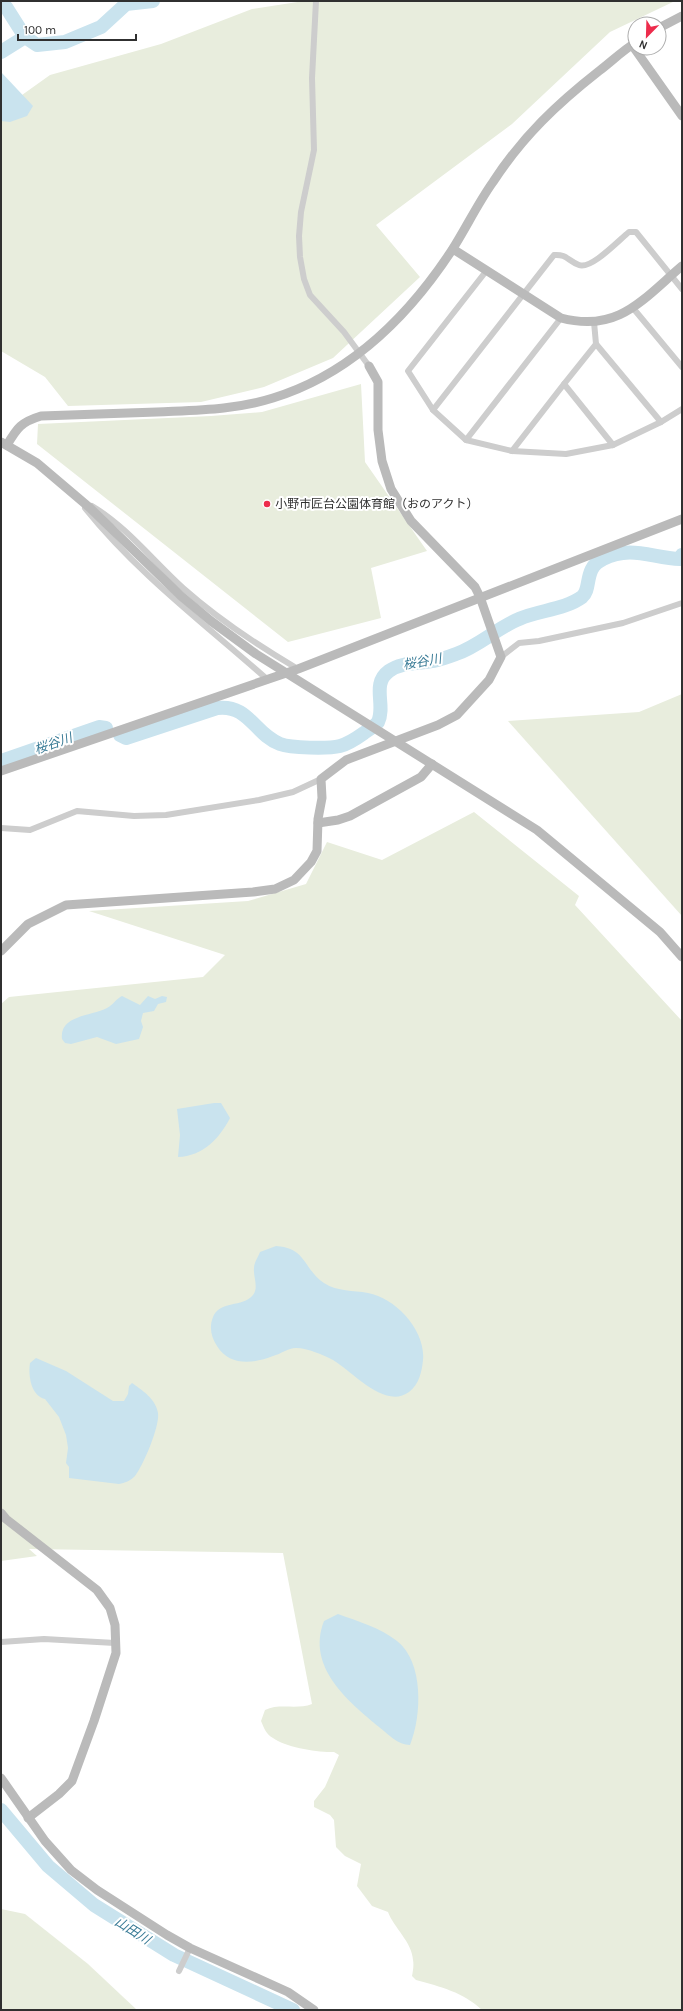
<svg xmlns="http://www.w3.org/2000/svg" width="683" height="2011" font-family="Karla,'Noto Sans JP',sans-serif">
  <style>
    .green { fill: #e8eddd }
    .water { fill: #c9e3ee }
    .lines { fill: none; stroke-linecap: round; stroke-linejoin: round }
    .river { stroke: #c9e3ee; stroke-width: 14 }
    .street { stroke: #cdcdcd; stroke-width: 6 }
    .secondary { stroke: #bababa; stroke-width: 9 }
    .poi-dot { fill: #ed2c4c; stroke: #fff; stroke-width: 1.5 }
    .labels { text-anchor: middle; stroke-width: 4; stroke-linejoin: round; paint-order: stroke }
    .poi-label { font-size: 12px; fill: #303030; stroke: #fff; text-anchor: start }
    .water-label { font-size: 13px; font-style: italic; fill: #397b96; stroke: #fff }
  </style>
  <rect width="100%" height="100%" fill="#fff"/>
  <g class="green">
    <path d="M304 1H675L610 32 512 124 376 225 420 277 333 358 264 387 201 402 68 406 45 377 1 351V110L50 75 161 44 252 9Z"/>
    <path d="M361 384 365 462 427 551 371 568 381 618 288 642 37 444 38 424 211 416 262 412Z"/>
    <path d="M682 694V916L508 721 639 712Z"/>
    <path d="M474 812 579 896 575 905 682 1021V2010H482C463 1992 441 1987 416 1980L412 1976C413 1971 414 1965 413 1960 412 1942 394 1928 388 1912L372 1906 357 1886 361 1864 345 1856 336 1847 334 1820 330 1815 314 1807V1801L325 1787 339 1755 334 1752C319 1753 285 1747 273 1738 266 1734 264 1728 261 1721L265 1710C279 1703 297 1710 312 1704L283 1553 29 1549 37 1556 1 1561V1004L9 997 203 977 225 955 89 911 248 901 306 884 327 842 382 860Z"/>
    <path d="M1 1909 25 1914 88 1964 137 2010H1Z"/>
  </g>
  <g class="water">
    <path d="M1 72 33 106 27 116 10 122 1 121Z"/>
    <path d="M122 996 140 1005 148 996 155 999 162 996 167 997 166 1002 158 1004 154 1011 143 1013 141 1021 143 1027 139 1039 116 1044 97 1037 71 1044 65 1043 62 1039C59 1015 92 1016 107 1008 113 1005 116 999 122 996Z"/>
    <path d="M214 1103H221L230 1118C219 1139 203 1156 178 1157L180 1135 177 1109Z"/>
    <path d="M276 1246C307 1248 303 1269 324 1283 338 1292 353 1290 368 1293 396 1298 426 1331 423 1360 422 1371 419 1385 409 1392 385 1410 352 1371 333 1360 323 1355 308 1348 296 1348 288 1348 281 1354 273 1356 253 1364 229 1366 217 1346 211 1337 209 1327 213 1317 220 1300 242 1308 253 1295 259 1287 253 1277 254 1268 254 1263 258 1257 260 1252Z"/>
    <path d="M36 1358 66 1371 113 1401H124L128 1394 129 1386 132 1383C142 1390 156 1399 158 1413 160 1426 143 1466 135 1476 130 1481 125 1483 119 1484L69 1478V1467L66 1463 68 1448 66 1435 59 1417 45 1399C31 1396 28 1375 30 1363Z"/>
    <path d="M338 1614C357 1621 381 1628 397 1641 424 1662 422 1716 410 1745 398 1745 388 1734 379 1727 348 1701 306 1667 324 1621Z"/>
  </g>
  <g class="lines">
    <g class="river">
      <path d="M6 7 25 37"/>
      <path d="M1 52 25 37 37 45 65 42 101 27 126 4 153 1"/>
      <path d="M120 735 126 738 217 708C249 704 254 734 280 744 291 748 328 749 340 746 348 744 357 738 364 733 368 730 375 726 378 722 386 705 371 684 389 671 401 662 418 664 433 661 440 660 448 657 456 654 479 646 497 628 519 619 539 610 564 610 582 597 592 589 583 568 603 559 631 545 652 558 680 559L682 555"/>
      <path d="M1 761 99 727 106 728"/>
      <path d="M1 1810 48 1866 94 1905 174 1955 293 2010"/>
    </g>
    <g class="street">
      <path d="M316 1 312 78 314 150 301 212 299 236 300 257 304 279 310 295 344 332 369 366"/>
      <path d="M487 270 408 371 433 410 466 440 512 451 566 454 613 445 661 422 682 409"/>
      <path d="M633 308 682 367"/>
      <path d="M594 322 596 344 661 422"/>
      <path d="M596 344 564 384 613 445"/>
      <path d="M433 410 554 255C567 254 568 261 579 265 591 270 619 240 629 232H636L682 289"/>
      <path d="M466 440 561 318"/>
      <path d="M512 451 564 384"/>
      <path d="M92 506C127 527 153 561 183 588 219 620 257 645 298 669"/>
      <path d="M85 508C138 574 205 624 268 680"/>
      <path d="M501 657 519 643 539 641 623 623 682 603"/>
      <path d="M1 828 30 830 77 811 134 816 166 815 259 800 293 792 321 779"/>
      <path d="M1 1642 44 1639 115 1643"/>
      <path d="M179 1971 190 1948"/>
    </g>
    <g class="secondary">
      <path d="M659 28 682 16"/>
      <path d="M632 45 682 116"/>
      <path d="M453 249 561 318C618 333 642 300 682 266"/>
      <path d="M1 442 37 463 90 508 181 596 211 621 256 654 537 830 660 932 682 957"/>
      <path d="M7 445C17 428 21 422 41 416 80 415 118 413 157 412 197 410 235 410 273 398 351 374 408 317 452 250 466 228 478 203 493 182 523 136 557 104 599 71 611 62 622 51 635 43"/>
      <path d="M1 771 298 669 682 519"/>
      <path d="M318 823 338 820 350 816 421 777 432 764"/>
      <path d="M1 951 28 924 66 905 253 892 275 889 294 880 311 862 317 851 318 819 322 798 321 779 346 760 438 725 457 715 489 680 501 657 480 597 475 587 411 521 391 489 382 461 378 430V382L369 366"/>
      <path d="M1 1513 6 1519 97 1590 110 1608 115 1625 116 1653 94 1721 72 1781 59 1794 28 1818"/>
      <path d="M1 1778 45 1841 71 1870 97 1890 167 1935 190 1948 288 1992 314 2010"/>
    </g>
  </g>
  <circle class="poi-dot" cx="267" cy="504" r="4"/>
  <g class="labels">
    <g class="poi-label">
      <text x="275" y="508">小野市匠台公園体育館（おのアクト）</text>
    </g>
    <g class="water-label">
      <text transform="translate(422 661) rotate(-10)" y="5">桜谷川</text>
      <text transform="translate(53 743) rotate(-19)" y="5">桜谷川</text>
      <text transform="translate(133 1930) rotate(32)" y="5">山田川</text>
    </g>
  </g>
  <rect width="683" height="2011" fill="none" stroke="#303030" stroke-width="4"/>
  <g transform="translate(647 36) rotate(203)"><circle r="19" fill="#ffffff" stroke="#acacac"/>
  <path d="M0-3L7 15L0 10L-7 15Z" fill="#ed2c4c"/>
  <text y="-6" font-size="11" font-weight="bold" text-anchor="middle" fill="#303030">N</text>
  </g>
  <path d="M18 34v6h118v-6" fill="none" stroke="#303030" stroke-width="2"/>
  <text x="24" y="34" font-size="12" fill="#303030" stroke="#ffffff" stroke-width="3" paint-order="stroke">100 m</text>
</svg>
